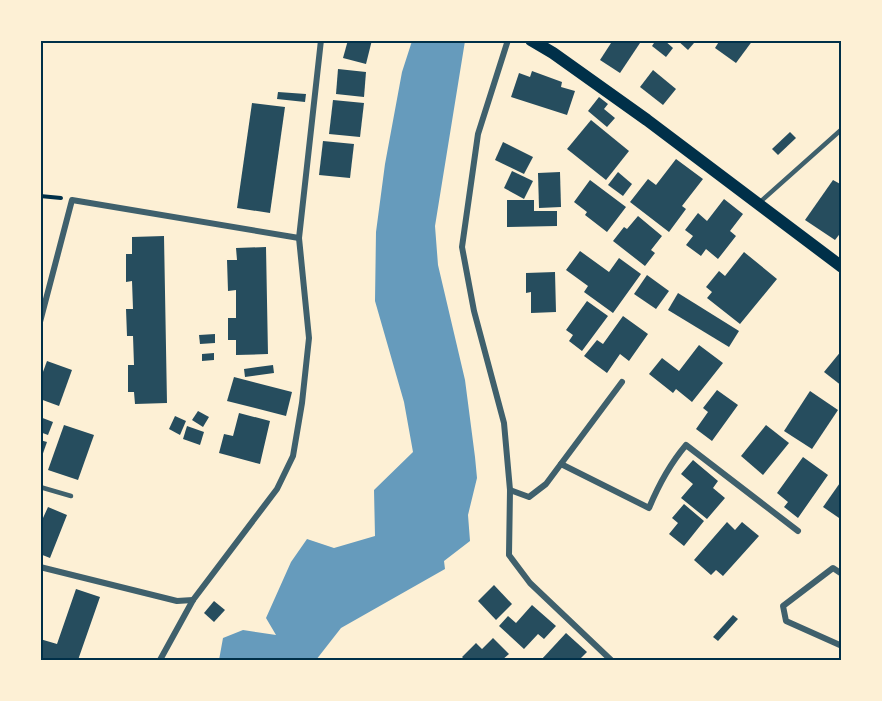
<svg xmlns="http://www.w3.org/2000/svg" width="882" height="701" font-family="'Open Sans',sans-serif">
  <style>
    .water { fill: #669bbc }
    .building { fill: #264d5e }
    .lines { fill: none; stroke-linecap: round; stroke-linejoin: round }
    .path { stroke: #003049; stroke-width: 4 }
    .service { stroke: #3f606c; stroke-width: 4.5 }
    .minor { stroke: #3f606c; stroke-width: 6 }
    .secondary { stroke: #003049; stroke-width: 12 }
    .neatline { fill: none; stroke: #003049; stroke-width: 2 }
  </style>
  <rect width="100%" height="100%" fill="#fdf0d5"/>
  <path class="water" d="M412 41H465L435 226 438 265 465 380 475 457 477 478 468 515 470 541 444 561 445 569 341 628 316 660H219L223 638 243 630 276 635 266 618 291 562 307 539 334 548 375 536 374 490 413 452 404 402 375 301 376 232 385 164 402 72Z"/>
  <g class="building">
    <path d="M348 40H372L366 64 343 58Z"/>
    <path d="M613 40H642L620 73 600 60Z"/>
    <path d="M656 40H664L673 48 666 57 652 46Z"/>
    <path d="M677 40H691L694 43 688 50Z"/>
    <path d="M720 40H753L736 63 715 48Z"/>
    <path d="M338 69 366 72 364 97 336 94Z"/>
    <path d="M653 70 676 89 663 105 640 87Z"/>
    <path d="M532 71 562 82 561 87 575 91 567 115 511 97 519 73 530 77Z"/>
    <path d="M278 92 306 94 305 102 277 99Z"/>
    <path d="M599 97 608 104 604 109 615 118 607 127 588 111Z"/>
    <path d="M333 100 364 103 360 137 329 134Z"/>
    <path d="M252 103 285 107 270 213 237 208Z"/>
    <path d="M591 120 629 151 606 180 567 149Z"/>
    <path d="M790 132 796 138 778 155 772 149Z"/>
    <path d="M323 141 354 144 350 178 319 175Z"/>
    <path d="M503 142 533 157 524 174 495 160Z"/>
    <path d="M676 159 703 179 682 206 686 209 669 232 630 202 648 179 656 185Z"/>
    <path d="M512 171 533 181 524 199 504 188Z"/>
    <path d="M560 172 561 207 539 208 538 173Z"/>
    <path d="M618 172 632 184 623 196 608 185Z"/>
    <path d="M590 180 626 207 607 232 585 215 587 212 574 202Z"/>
    <path d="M833 180 842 185V231L835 240 805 220Z"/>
    <path d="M724 199 743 214 730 231 736 236 718 259 706 249 701 256 686 245 693 236 685 230 698 213 707 221Z"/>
    <path d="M507 200H534V211H557V226L507 227Z"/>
    <path d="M638 216 662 236 651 250 655 253 645 266 613 241 624 227 627 229Z"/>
    <path d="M164 236 167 403 135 404 134 392H128V365H134L133 336H127L126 309H133L132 281 126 282V254H132V237Z"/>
    <path d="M266 247 268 354 236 355V340H228V318H236V290L228 291 227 260H237L236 248Z"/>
    <path d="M580 251 609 272 619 258 641 274 613 313 584 292 588 286 566 270Z"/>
    <path d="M744 252 777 279 740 324 707 298 712 292 706 287 719 271 725 276Z"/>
    <path d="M555 272 556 312 531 313V292L526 293V273Z"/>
    <path d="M647 275 669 291 656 309 634 294Z"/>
    <path d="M678 293 739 331 729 347 668 310Z"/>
    <path d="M587 301 608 316 582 351 569 341 573 335 566 330Z"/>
    <path d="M623 316 648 334 629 361 620 354 607 373 584 356 597 340 603 344Z"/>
    <path d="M215 334V343L200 344 199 335Z"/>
    <path d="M699 345 723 363 692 402 676 389 673 393 649 374 662 358 679 371Z"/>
    <path d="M842 350V386L824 372Z"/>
    <path d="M214 353V360L202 361V354Z"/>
    <path d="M47 361 72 370 59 406 40 399V380Z"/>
    <path d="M273 365 274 373 245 377 244 369Z"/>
    <path d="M234 377 292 392 286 416 227 401Z"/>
    <path d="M717 390 738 405 712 441 696 429 708 412 703 408Z"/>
    <path d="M810 391 838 410 812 449 784 431Z"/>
    <path d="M198 411 209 417 203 427 192 420Z"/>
    <path d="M239 413 270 421 260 464 219 453 224 434 233 436Z"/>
    <path d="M175 416 186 421 180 435 169 429Z"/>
    <path d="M40 417 53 422 48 435 40 432Z"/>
    <path d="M64 425 94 435 78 480 48 470Z"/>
    <path d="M766 425 789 443 763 475 741 456Z"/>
    <path d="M187 426 204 432 200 445 183 439Z"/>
    <path d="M40 440 47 442 41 459H40Z"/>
    <path d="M803 457 828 475 798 518 784 507 788 502 777 493Z"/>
    <path d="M693 460 718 481 713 488 725 498 707 519 681 498 693 484 681 474Z"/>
    <path d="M842 480V520L823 507Z"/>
    <path d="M684 504 704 521 684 546 669 534 678 523 672 518Z"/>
    <path d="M48 507 67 515 50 558 40 554V517L43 518Z"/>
    <path d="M727 522 735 530 742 522 759 536 723 576 716 570 711 575 694 560Z"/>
    <path d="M494 585 512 604 496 620 478 601Z"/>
    <path d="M76 589 100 597 78 660H40V639L57 644Z"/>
    <path d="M214 601 225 610 214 622 204 613Z"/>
    <path d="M532 605 556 626 544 639 538 634 524 649 499 626 508 616 516 623Z"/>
    <path d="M733 615 738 619 718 641 713 637Z"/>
    <path d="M566 633 587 652 579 660H541Z"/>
    <path d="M493 638 509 654 502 660H465L462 657 476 643 482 649Z"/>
  </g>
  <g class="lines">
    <path class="path" d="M40 196 61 198"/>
    <g class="service">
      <path d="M759 203 842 129"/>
      <path d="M40 487 71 496"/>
    </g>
    <g class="minor">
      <path d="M508 40 478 134 462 247 474 311 504 423 510 490 509 555 530 583 611 660"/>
      <path d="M40 322 72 200 299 238"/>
      <path d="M561 464 649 508C659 484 669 465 686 445L798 531"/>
      <path d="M510 490 529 497 546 484 622 382"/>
      <path d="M40 567 177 601 193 600"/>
      <path d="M842 574 833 568 783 606 786 621 842 646"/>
      <path d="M160 660 193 600 277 489 293 456 302 403 309 338 299 238 321 40"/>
    </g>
    <path class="secondary" d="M531 40 553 53 647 120 842 267"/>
  </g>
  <rect width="882" height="701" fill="none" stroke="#fdf0d5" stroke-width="84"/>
  <rect x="42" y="42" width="798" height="617" class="neatline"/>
</svg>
